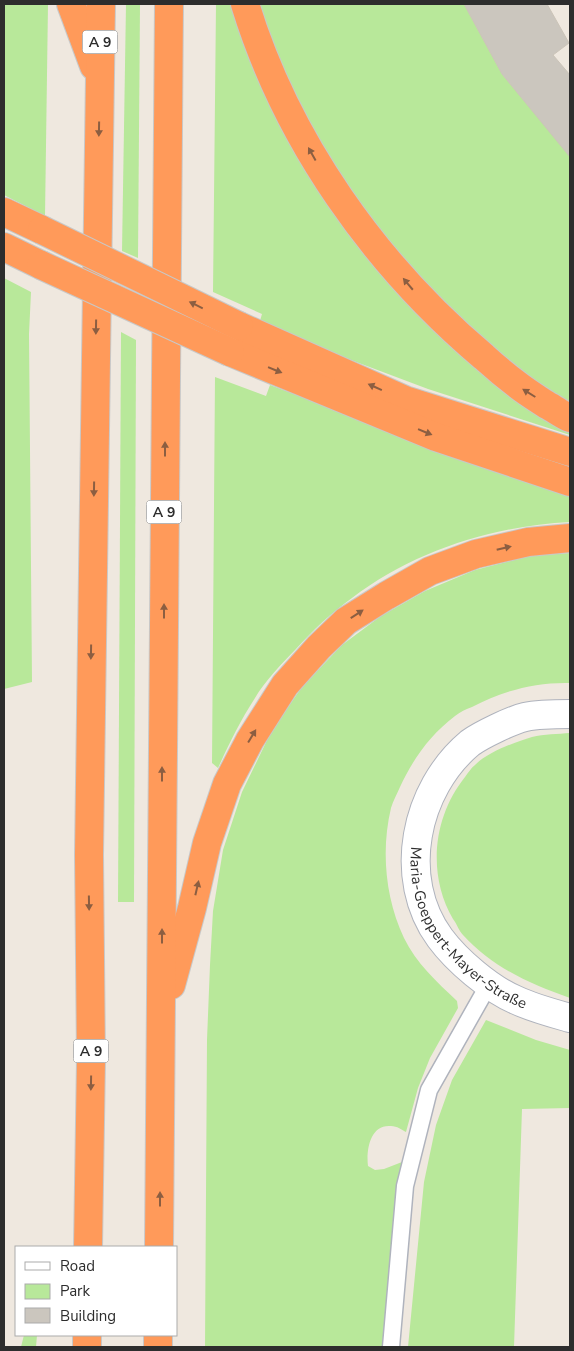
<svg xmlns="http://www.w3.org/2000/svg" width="574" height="1351" font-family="'Nunito Sans',sans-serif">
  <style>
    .green { fill: #b8e89a }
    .building { fill: #cbc6be; stroke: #cbc4b8 }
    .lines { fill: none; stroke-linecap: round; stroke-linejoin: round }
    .service-casing { stroke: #afb3bd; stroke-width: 19 }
    .minor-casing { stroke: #afb3bd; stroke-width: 30 }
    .motorway-casing { stroke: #c8c8c8; stroke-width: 30 }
    .service { stroke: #fff; stroke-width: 16 }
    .minor { stroke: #fff; stroke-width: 28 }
    .motorway { stroke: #ff9a5a; stroke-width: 28 }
    .motorway-bridge-casing { stroke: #c8c8c8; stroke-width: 30; stroke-linecap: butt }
    .motorway-bridge { stroke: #ff9a5a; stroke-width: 28 }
    .oneway { fill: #8c5e41 }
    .labels { text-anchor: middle; stroke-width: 5; stroke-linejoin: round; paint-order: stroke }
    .shield { fill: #fff; stroke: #6c6c6c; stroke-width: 1 }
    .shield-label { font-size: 14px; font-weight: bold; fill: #2d2d2d }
    .street-label { font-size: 15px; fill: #2d2d2d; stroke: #fff }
  </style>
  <rect width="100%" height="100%" fill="#efe8df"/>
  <g class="green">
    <path d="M4 4H48L45 216 4 195Z"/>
    <path d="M126 4H140L138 258 122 251Z"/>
    <path d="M216 4H233L374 263 415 312 464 357 570 430V435L428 389 327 351 259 324 262 314 213 292Z"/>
    <path d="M256 4H464L502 74 568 153 570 151V403L531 379 484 342 427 286 378 228 328 156 293 96Z"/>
    <path d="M4 278 31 292 29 334 32 682 4 689Z"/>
    <path d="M121 332 136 340 134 902H118Z"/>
    <path d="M215 377 266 396 270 385 375 424 570 489V522C492 526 414 551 352 598 331 613 313 630 296 649 283 662 264 682 255 698 240 721 229 744 218 768L212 763Z"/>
    <path d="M570 553V683C536 682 502 691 472 707 466 709 460 712 455 716 430 735 413 759 400 787 397 794 393 801 391 808 381 850 385 898 404 938 416 963 437 982 457 1001L458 1008 430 1058 418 1088 406 1132C402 1130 397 1126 391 1126 370 1124 366 1150 368 1166L375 1170 384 1169 402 1162 396 1201 382 1347H205L207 1040 210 965 213 911 223 850 242 792 272 730 302 687 342 645 381 616 425 591 475 570 529 556Z"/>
    <path d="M570 733V998C530 984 492 967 463 935 459 931 457 924 453 919 427 874 433 817 465 777 468 773 471 768 475 765 488 752 515 742 532 737 544 734 558 734 570 733Z"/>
    <path d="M486 1020 536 1040 570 1050V1108L522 1109 514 1347H408L424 1182 436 1125 452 1080Z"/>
    <path d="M24 1335H37L36 1347H21Z"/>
  </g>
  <path class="building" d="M464 4H547L569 43 553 55 570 75V157L502 74Z"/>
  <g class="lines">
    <defs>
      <path id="service" d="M391 1347 405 1186 429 1090 489 984"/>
      <g id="minor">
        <path id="s1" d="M570 714C555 714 539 714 525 717 512 720 481 735 470 743 415 789 396 878 440 938 457 961 490 989 516 1000 533 1008 552 1013 570 1018"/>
      </g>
      <g id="motorway">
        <path d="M71 4 94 66"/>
        <path d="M245 4C287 141 375 265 484 357 495 367 507 377 519 386 528 393 538 399 547 405 555 409 562 415 570 418"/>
        <path d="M4 212 42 230"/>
        <path d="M4 247 41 265"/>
        <path d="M239 326 405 400 570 452"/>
        <path d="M230 352 436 437 570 482"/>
        <path d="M171 985 192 908 207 843 227 784 250 740 285 685 319 647 346 621 386 596 430 571 476 554 528 542 570 538"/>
        <path d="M88 1247 91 1059 89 855 101 4"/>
        <path d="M159 1247 169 4"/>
        <path d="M87 1347V1335"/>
        <path d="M158 1347V1335"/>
      </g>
    </defs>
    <use href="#service" class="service-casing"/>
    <use href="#minor" class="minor-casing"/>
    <use href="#motorway" class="motorway-casing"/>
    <use href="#service" class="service"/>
    <use href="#minor" class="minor"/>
    <use href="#motorway" class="motorway"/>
    <defs>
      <g id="motorway-bridge">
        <path d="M42 230 239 326"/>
        <path d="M41 265 230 352"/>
      </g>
    </defs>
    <use href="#motorway-bridge" class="motorway-bridge-casing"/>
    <use href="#motorway-bridge" class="motorway-bridge"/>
  </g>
  <defs><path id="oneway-solid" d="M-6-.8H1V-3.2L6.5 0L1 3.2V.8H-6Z" transform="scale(1.25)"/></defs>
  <g class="oneway">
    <use href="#oneway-solid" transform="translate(99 129) rotate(91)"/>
    <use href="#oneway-solid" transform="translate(312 154) rotate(-119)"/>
    <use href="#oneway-solid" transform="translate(408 284) rotate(-130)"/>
    <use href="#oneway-solid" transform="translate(196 305) rotate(-154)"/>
    <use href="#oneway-solid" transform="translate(96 327) rotate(91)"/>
    <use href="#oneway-solid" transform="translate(275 370) rotate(22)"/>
    <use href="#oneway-solid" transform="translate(375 387) rotate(-156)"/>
    <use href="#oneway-solid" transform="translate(529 393) rotate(-148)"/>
    <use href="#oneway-solid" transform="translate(425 432) rotate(22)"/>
    <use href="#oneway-solid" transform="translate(165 449) rotate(-90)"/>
    <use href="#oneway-solid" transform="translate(94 489) rotate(91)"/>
    <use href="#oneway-solid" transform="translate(504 548) rotate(-13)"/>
    <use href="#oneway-solid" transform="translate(164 611) rotate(-90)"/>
    <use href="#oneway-solid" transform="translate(357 614) rotate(-33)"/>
    <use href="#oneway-solid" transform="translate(91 652) rotate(91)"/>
    <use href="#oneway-solid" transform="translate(252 736) rotate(-59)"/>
    <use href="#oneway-solid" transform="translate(162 774) rotate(-90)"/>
    <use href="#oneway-solid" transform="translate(197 888) rotate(-77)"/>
    <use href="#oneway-solid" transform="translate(89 903) rotate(89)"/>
    <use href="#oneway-solid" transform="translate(162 936) rotate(-90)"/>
    <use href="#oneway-solid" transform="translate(91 1083) rotate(91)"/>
    <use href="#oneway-solid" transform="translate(160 1199) rotate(-90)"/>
  </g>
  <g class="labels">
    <g class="shield">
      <rect x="82.5" y="30.5" width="35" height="23" rx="4"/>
      <rect x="146.5" y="500.5" width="35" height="23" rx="4"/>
      <rect x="73.5" y="1039.5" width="35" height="23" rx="4"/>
    </g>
    <g class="shield-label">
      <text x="100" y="47">A 9</text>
      <text x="164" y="517">A 9</text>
      <text x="91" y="1056">A 9</text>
    </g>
    <g class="street-label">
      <text dy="5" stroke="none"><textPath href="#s1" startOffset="329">Maria-Goeppert-Mayer-Straße</textPath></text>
    </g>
  </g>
  <rect width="574" height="1351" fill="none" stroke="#2d2d2d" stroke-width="10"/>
  <rect x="15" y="1246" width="162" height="90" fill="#ffffff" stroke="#ababab"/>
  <rect x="25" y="1262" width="25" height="8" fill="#ffffff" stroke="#ababab"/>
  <text x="60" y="1271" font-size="15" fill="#2d2d2d">Road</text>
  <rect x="25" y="1284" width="25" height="15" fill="#b8e89a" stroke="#ababab"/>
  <text x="60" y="1296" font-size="15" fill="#2d2d2d">Park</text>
  <rect x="25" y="1308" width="25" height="15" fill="#cbc6be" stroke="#ababab"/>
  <text x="60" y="1321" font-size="15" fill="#2d2d2d">Building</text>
</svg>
